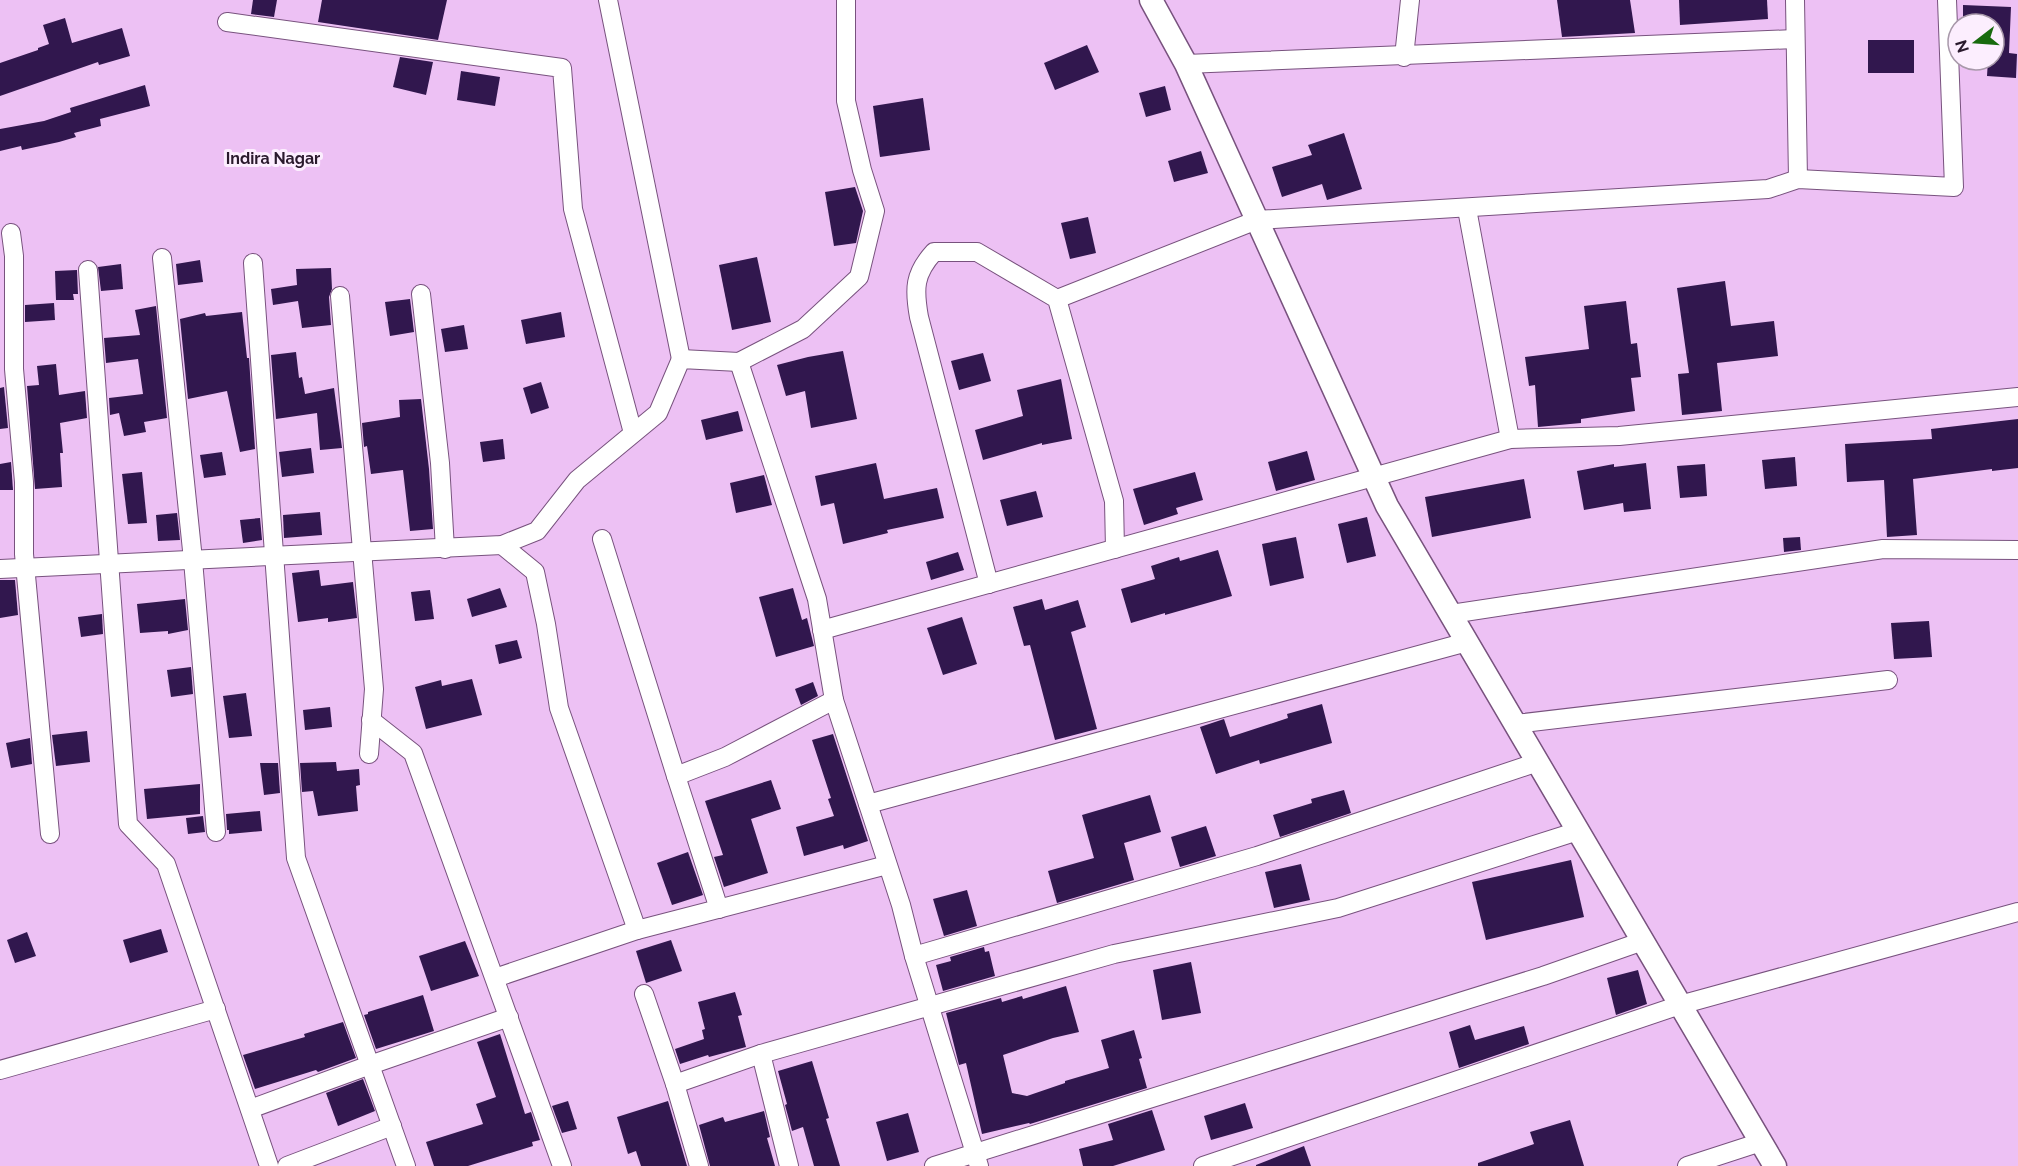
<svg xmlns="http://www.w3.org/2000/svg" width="2018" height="1166" font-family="Raleway,sans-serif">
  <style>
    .building { fill: #31174e }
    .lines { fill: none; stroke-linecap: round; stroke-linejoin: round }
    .minor-casing { stroke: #78527e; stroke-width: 20 }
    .tertiary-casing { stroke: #78527e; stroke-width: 25 }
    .minor { stroke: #fff; stroke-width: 18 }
    .tertiary { stroke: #fff; stroke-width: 22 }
    .labels { text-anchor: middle; stroke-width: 6; stroke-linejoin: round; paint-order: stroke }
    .neighbourhood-label { font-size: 16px; font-weight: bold; fill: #2a1a2d; stroke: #fceefe }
  </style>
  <rect width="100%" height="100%" fill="#edc1f4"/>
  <g class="building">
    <path d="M253 0H277L274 17 251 14Z"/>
    <path d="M322 0H447L438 40 318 22Z"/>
    <path d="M1557 0H1630L1635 33 1562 37Z"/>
    <path d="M1679 0H1767L1768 19 1680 25Z"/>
    <path d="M1963 5 2011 7 2009 53 2017 54 2016 78 1987 76 1988 60H1994V24H1963Z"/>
    <path d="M65 18 72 43 122 28 130 56 99 65 98 62 0 96V63L38 50V48L49 44 43 25Z"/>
    <rect x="1868" y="40" width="46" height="33"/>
    <path d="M1087 45 1099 72 1055 90 1044 63Z"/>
    <path d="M400 57 433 62 426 95 393 87Z"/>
    <path d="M461 71 500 77 495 106 457 100Z"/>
    <path d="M145 85 150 106 100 119 101 126 74 133 76 137 59 142 22 150 21 146 0 151V129L44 121 71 112 70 108Z"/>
    <path d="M1165 86 1171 110 1146 117 1139 93Z"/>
    <path d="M923 98 930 150 880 157 873 106Z"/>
    <path d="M1344 133 1362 189 1327 200 1322 184 1282 197 1272 167 1312 155 1308 145Z"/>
    <path d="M1201 151 1208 173 1174 182 1168 161Z"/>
    <path d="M855 187 863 211 856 243 834 246 825 192Z"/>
    <path d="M1088 217 1096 253 1070 259 1061 223Z"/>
    <path d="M757 257 771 322 732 330 719 265Z"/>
    <path d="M200 260 203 282 178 285 176 264Z"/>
    <path d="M121 264 123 289 101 291 98 267Z"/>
    <path d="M331 268 332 289 329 297 331 325 302 328 298 301 273 305 271 289 297 285 296 269Z"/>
    <path d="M77 270 78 294H73L74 300H56L55 271Z"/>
    <path d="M1725 281 1731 326 1774 321 1778 356 1717 363 1722 411 1682 415 1678 374 1689 373 1677 288Z"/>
    <path d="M410 299 414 332 390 336 385 302Z"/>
    <path d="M1626 301 1631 344 1637 343 1641 377 1631 378 1635 411 1581 419V423L1538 427 1535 385 1529 386 1525 357 1589 349 1584 306Z"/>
    <path d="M54 303 55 320 25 322V305Z"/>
    <path d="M156 306 167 418 144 422 146 432 124 436 119 413 110 415 109 398 143 394 138 359 106 363 104 338 140 335 135 310Z"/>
    <path d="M242 312 247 358H249L255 449 240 452 227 391 188 399 180 319 205 313 206 316Z"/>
    <path d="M561 312 565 337 526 344 521 320Z"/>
    <path d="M464 325 468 349 445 352 441 329Z"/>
    <path d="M843 351 857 419 811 428 805 391 786 396 777 365 808 357Z"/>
    <path d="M296 352 299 378 302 377 305 394 334 388 342 448 320 450 317 413 276 419 271 355Z"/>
    <path d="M983 353 991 381 959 390 951 361Z"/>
    <path d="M56 364 59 395 85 391 87 418 60 423 63 453H60L62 487 35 489 27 386 39 385 37 366Z"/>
    <path d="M1061 379 1072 439 1042 445V443L983 460 975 430 1023 416 1017 390Z"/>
    <path d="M541 382 549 408 531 414 523 388Z"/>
    <path d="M4 387 8 428 0 429V388Z"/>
    <path d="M421 399 429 469 433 529 410 531 403 470 371 474 367 446 364 447 362 423 400 417 399 400Z"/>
    <path d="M738 411 743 431 706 440 701 420Z"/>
    <path d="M2018 419V468L1992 471V469L1913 479 1917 535 1887 537 1884 480 1847 482 1845 444 1932 439 1931 429Z"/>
    <path d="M503 439 505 459 483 462 480 442Z"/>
    <path d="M311 448 314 473 282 477 279 452Z"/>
    <path d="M1307 451 1315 480 1276 491 1268 462Z"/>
    <path d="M222 452 226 475 204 478 200 455Z"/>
    <path d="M1795 457 1797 486 1765 489 1762 460Z"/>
    <path d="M11 462 13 490H0V464Z"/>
    <path d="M876 463 884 499 937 488 944 518 887 530 888 533 843 544 834 503 821 506 815 476Z"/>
    <path d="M1646 463 1651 509 1624 512 1623 503 1584 510 1577 471 1614 464V467Z"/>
    <path d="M1705 464 1707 496 1680 498 1677 466Z"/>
    <path d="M142 472 147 523 128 524 122 474Z"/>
    <path d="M1195 472 1203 500 1176 508 1178 514 1144 525 1133 489Z"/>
    <path d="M764 475 772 505 736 513 730 483Z"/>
    <path d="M1524 479 1531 518 1432 537 1425 497Z"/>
    <path d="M1036 491 1043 517 1007 526 1000 500Z"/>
    <path d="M320 512 322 535 284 538 283 515Z"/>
    <path d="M177 513 180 540 158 541 156 515Z"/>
    <path d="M1367 517 1376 556 1347 563 1338 524Z"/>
    <path d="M260 518 262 540 243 543 240 520Z"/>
    <path d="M1296 537 1304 578 1270 586 1262 544Z"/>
    <path d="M1800 537 1801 550 1784 552 1783 538Z"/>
    <path d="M1218 550 1232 596 1165 615V613L1131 623 1121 589 1155 579 1151 566 1179 557 1180 561Z"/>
    <path d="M958 552 964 570 931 580 926 562Z"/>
    <path d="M319 570 321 586 353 582 357 618 328 622V618L298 622 292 573Z"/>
    <path d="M0 580H15L18 615 0 618Z"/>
    <path d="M500 588 507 607 472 617 467 599Z"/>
    <path d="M793 588 802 620 807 618 814 646 776 657 759 597Z"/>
    <path d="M430 590 434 619 415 621 411 592Z"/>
    <path d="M185 599 188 630 168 634V631L140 633 137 604Z"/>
    <path d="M1042 599 1045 610 1078 600 1086 627 1071 632 1097 729 1055 740 1030 645 1024 646 1013 607Z"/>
    <path d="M102 614 103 634 81 637 78 617Z"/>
    <path d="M962 617 977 664 943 675 927 628Z"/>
    <path d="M1929 621 1932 657 1894 659 1891 623Z"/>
    <path d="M517 640 522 658 499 664 495 645Z"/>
    <path d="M191 667 193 694 171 697 167 670Z"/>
    <path d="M472 679 482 715 426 729 415 687 441 680 442 686Z"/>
    <path d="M813 682 818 696 801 705 795 689Z"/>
    <path d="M246 693 252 736 229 738 223 696Z"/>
    <path d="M1322 704 1332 743 1260 764 1259 760 1216 774 1200 727 1224 719 1230 737 1288 718 1287 714Z"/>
    <path d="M330 707 332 727 305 730 303 710Z"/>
    <path d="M87 731 90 762 56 766 52 735Z"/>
    <path d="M833 734 868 841 844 849 843 845 804 856 796 827 834 816 828 799 831 798 812 740Z"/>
    <path d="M30 738 32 764 11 768 6 743Z"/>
    <path d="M336 762 337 771 359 769 360 785 356 786 358 811 318 816 313 791 302 792 300 763Z"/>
    <path d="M260 763H278L280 793 264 795Z"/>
    <path d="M771 780 781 809 751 819 768 873 724 887 714 857 723 855 705 801Z"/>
    <path d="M200 784V814L147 819 144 789Z"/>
    <path d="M1344 790 1351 813 1280 837 1273 815 1312 803 1311 799Z"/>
    <path d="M1150 795 1161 832 1124 843 1134 880 1057 903 1048 871 1094 858 1082 815Z"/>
    <path d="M260 811 262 831 229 834V830H227L226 814Z"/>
    <path d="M203 816 205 832 188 834 186 818Z"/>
    <path d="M1206 826 1216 856 1180 867 1171 837Z"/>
    <path d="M688 852 703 895 672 905 657 863Z"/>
    <path d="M1571 860 1584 917 1486 940 1472 882Z"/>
    <path d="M1301 864 1310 900 1274 908 1265 872Z"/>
    <path d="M967 890 977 926 944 936 933 899Z"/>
    <path d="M161 929 168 952 130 963 123 940Z"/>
    <path d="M27 932 36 956 15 963 7 940Z"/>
    <path d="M671 940 682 971 646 983 636 951Z"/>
    <path d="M465 941 479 976 431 991 419 956Z"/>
    <path d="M984 947 985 952 989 951 995 976 943 991 936 965 951 961 950 957Z"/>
    <path d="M1191 962 1201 1013 1162 1020 1153 970Z"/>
    <path d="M1638 970 1647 1004 1616 1015 1607 978Z"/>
    <path d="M1066 986 1079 1032 1053 1038 1003 1055 1012 1093 1027 1096 1065 1083V1081L1109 1068 1101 1040 1134 1030 1142 1058 1139 1059 1147 1088 1030 1124 1029 1123 982 1134 966 1063 959 1065 946 1013 1001 998 1002 1002 1022 996 1023 999Z"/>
    <path d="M735 992 742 1015 738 1016 746 1047 709 1057 708 1055 680 1064 675 1049 704 1039 702 1030 705 1029 698 1002Z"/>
    <path d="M423 995 434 1031 376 1049 364 1015 368 1014V1012Z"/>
    <path d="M343 1022 356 1058 318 1072 316 1070 255 1089 243 1055 305 1037 304 1034Z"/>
    <path d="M1470 1025 1475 1040 1524 1026 1529 1044 1459 1068 1449 1032Z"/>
    <path d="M500 1034 525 1114 531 1112 540 1140 532 1142 533 1146 468 1166H434L426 1142 483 1124 476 1104 496 1097 477 1042Z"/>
    <path d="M812 1061 829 1118 826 1119 840 1166H814L803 1127 792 1131 785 1105 787 1104 778 1071Z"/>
    <path d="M363 1079 375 1111 338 1126 326 1093Z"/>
    <path d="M568 1101 577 1129 562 1133 552 1106Z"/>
    <path d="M668 1101 687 1166H641L636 1151 628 1154 617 1117Z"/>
    <path d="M1245 1103 1253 1128 1211 1140 1204 1116Z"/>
    <path d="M1152 1110 1165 1150 1113 1166H1083L1079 1149 1113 1140 1108 1124Z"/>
    <path d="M764 1111 770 1137 767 1138 775 1166H710L699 1125 723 1117 725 1122Z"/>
    <path d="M908 1113 919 1152 887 1161 876 1122Z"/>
    <path d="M1570 1120 1584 1166H1478V1163L1534 1144 1530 1132Z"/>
    <path d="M1304 1146 1311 1166H1256V1165Z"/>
  </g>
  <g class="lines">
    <defs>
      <g id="minor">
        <path d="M608 0 681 359"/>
        <path d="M846 0V101L862 170 875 211 859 277 803 329 739 362 817 599 834 700 901 905 914 956 979 1166"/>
        <path d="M1795 0 1798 179"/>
        <path d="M227 22 562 68 573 209 633 433"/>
        <path d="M1404 57 1410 0"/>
        <path d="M1186 64 1795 39"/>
        <path d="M1467 209 1510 439"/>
        <path d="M11 233 14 256V369L24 482V554L50 834"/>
        <path d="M162 258 193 560 216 832"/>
        <path d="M253 263 296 858 406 1166"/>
        <path d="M88 270 128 824 166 864 269 1166"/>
        <path d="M421 294 440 463 445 549"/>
        <path d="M340 296 374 689 369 754"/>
        <path d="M1057 299 1257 220 1768 189 1798 179 1954 187 1947 0"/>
        <path d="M602 539 676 776"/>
        <path d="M502 545 535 572 546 624 559 708 637 930 887 865"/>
        <path d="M0 569 502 545 537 531 577 480 658 413 681 359 739 362"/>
        <path d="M989 584 919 317C914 289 914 274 934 252H977L1057 299 1114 501 1115 549"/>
        <path d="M1451 614 1883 549 2018 550"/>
        <path d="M822 630 1510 439 1619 436 2018 397"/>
        <path d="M371 720 413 753 562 1166"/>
        <path d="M1515 724 1888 680"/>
        <path d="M868 804 1467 642"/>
        <path d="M719 909 676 776 725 757 834 700"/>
        <path d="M914 956 1257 856 1538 762"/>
        <path d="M495 978 637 930"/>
        <path d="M644 994 675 1084 699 1166"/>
        <path d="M761 1054 789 1166"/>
        <path d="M0 1070 216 1009"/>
        <path d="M675 1084 761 1054 1114 954 1338 908 1578 831"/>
        <path d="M250 1109 370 1065 509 1017"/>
        <path d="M287 1166 392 1126"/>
        <path d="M934 1166 1543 976 1643 941"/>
        <path d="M1203 1166 1680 1005 2018 912"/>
        <path d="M1687 1166 1761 1142"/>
      </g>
      <path id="tertiary" d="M1151 0 1186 64 1387 506 1775 1166"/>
    </defs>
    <use href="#minor" class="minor-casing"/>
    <use href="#tertiary" class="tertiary-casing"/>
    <use href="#minor" class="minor"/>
    <use href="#tertiary" class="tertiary"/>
  </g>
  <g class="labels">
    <g class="neighbourhood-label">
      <text x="273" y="164">Indira Nagar</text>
    </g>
  </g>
  <g transform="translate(1976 42) rotate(253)"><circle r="28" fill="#fceefe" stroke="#a899aa" stroke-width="1.5"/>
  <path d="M0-4.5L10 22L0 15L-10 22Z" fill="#186a0e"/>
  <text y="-9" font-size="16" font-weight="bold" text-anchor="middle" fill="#2a1a2d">N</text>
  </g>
</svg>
